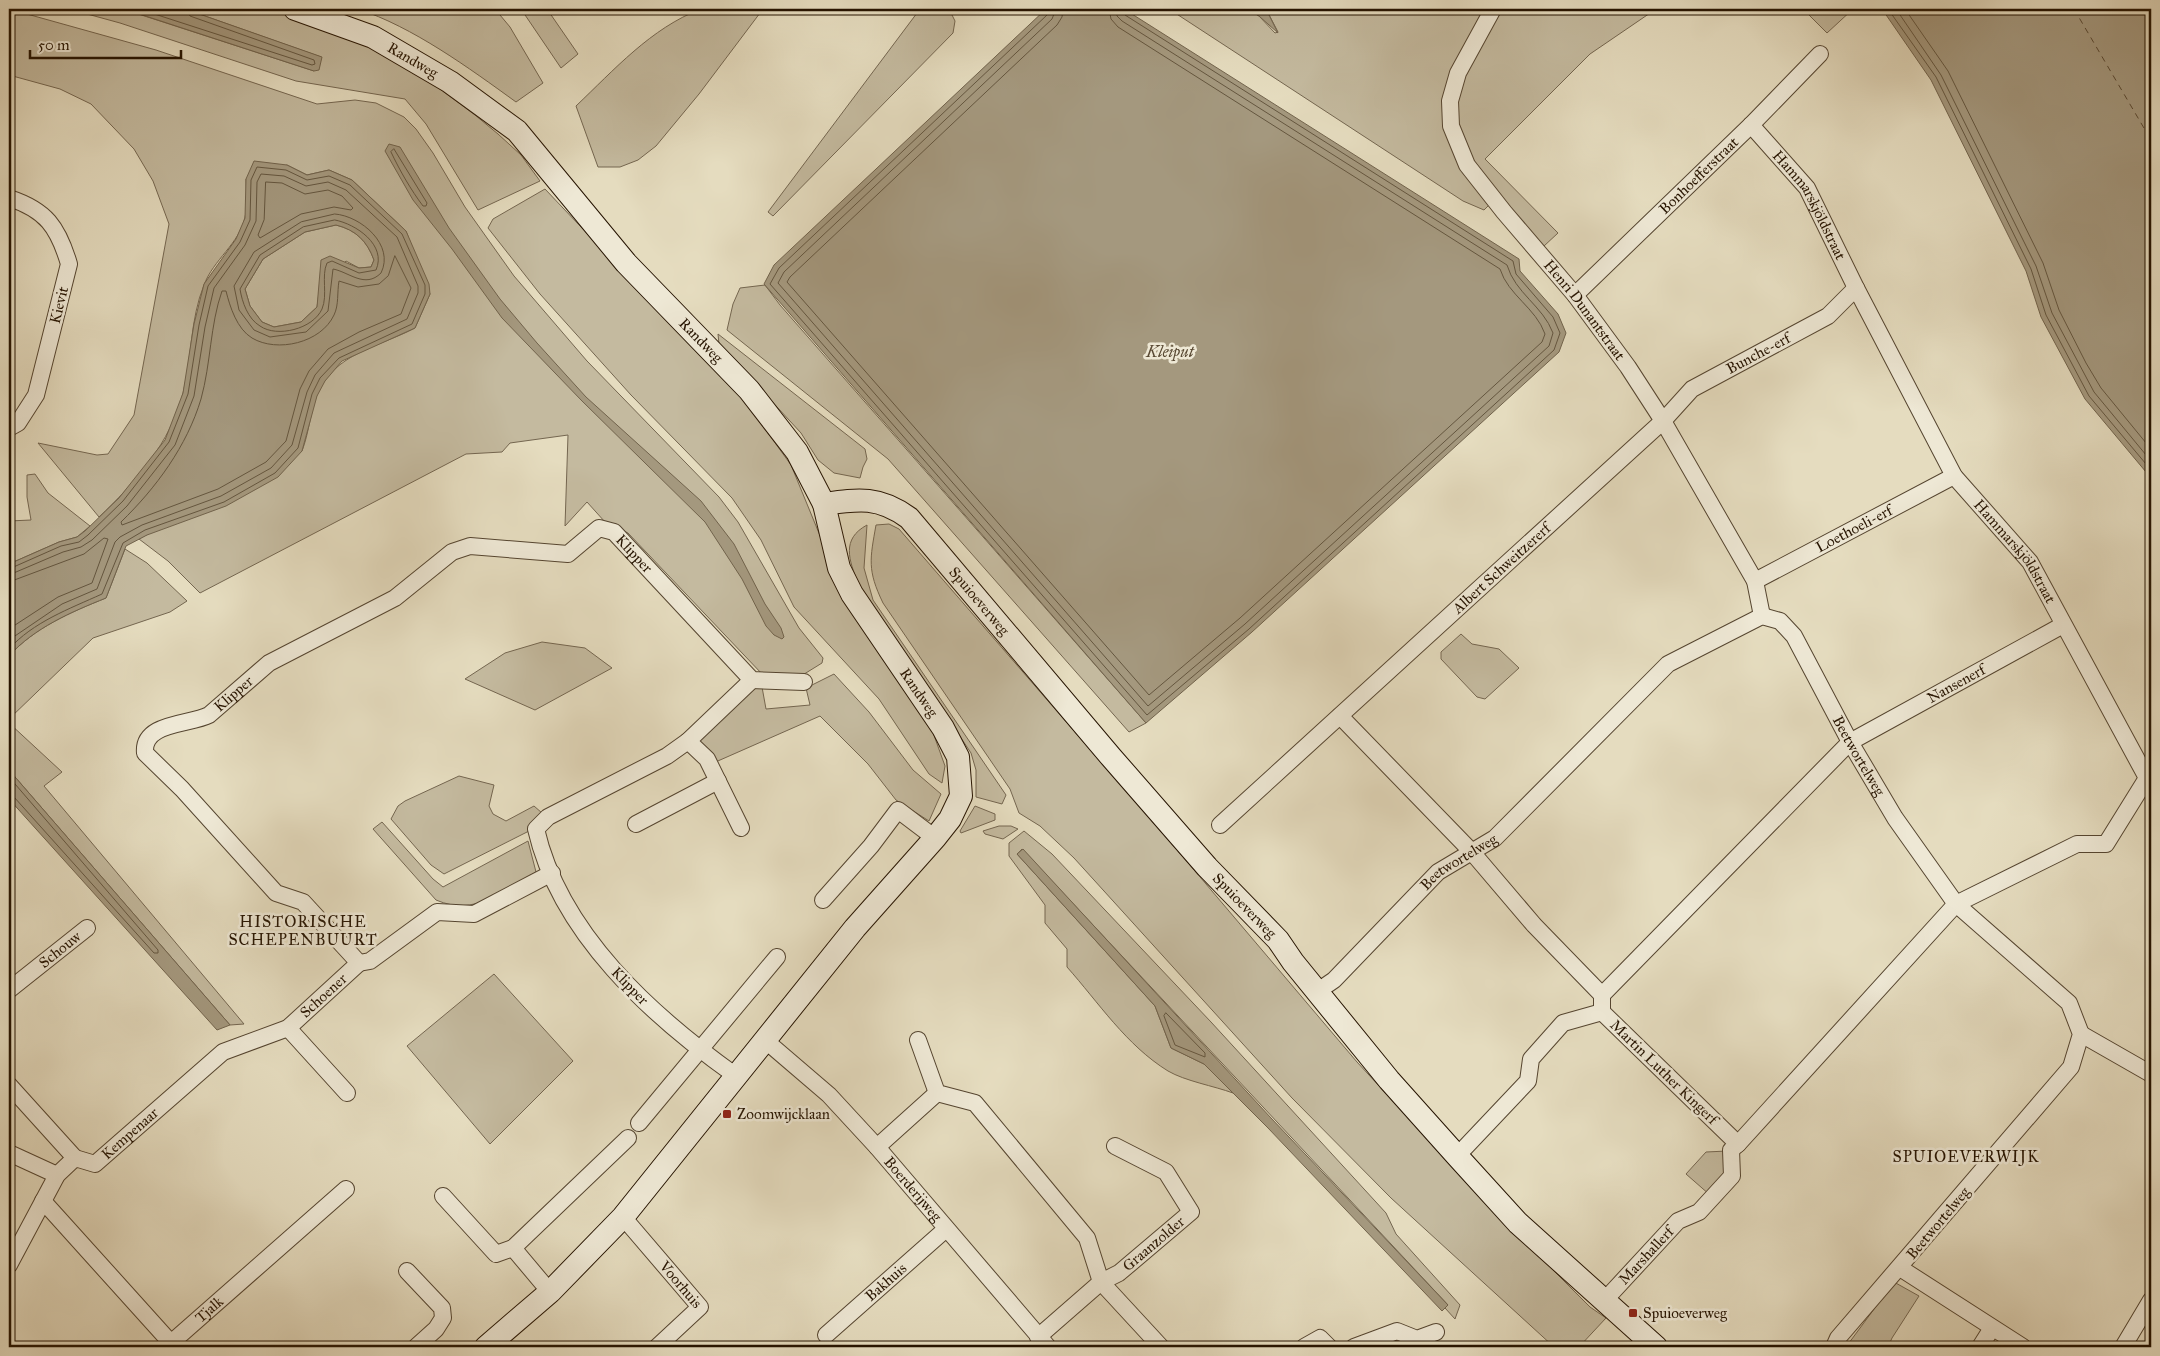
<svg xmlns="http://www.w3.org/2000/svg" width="2160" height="1356" font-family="'IM FELL Great Primer',serif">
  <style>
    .green { fill: #c4ba9f; stroke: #746650 }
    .water { fill: #a4987e; stroke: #71634c; fill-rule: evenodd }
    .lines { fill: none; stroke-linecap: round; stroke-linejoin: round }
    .shore { stroke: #64563f; stroke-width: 1 }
    .ferry { stroke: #584832; stroke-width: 1; stroke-dasharray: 6 5; stroke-linecap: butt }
    .street-casing { stroke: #554530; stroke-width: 18 }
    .secondary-casing { stroke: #251300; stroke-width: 24 }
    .street { stroke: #eee8d5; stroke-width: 16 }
    .secondary { stroke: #eee8d5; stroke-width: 22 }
    .poi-dot { fill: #8f2418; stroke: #eee8d5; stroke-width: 2 }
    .labels { text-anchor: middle; stroke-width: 5; stroke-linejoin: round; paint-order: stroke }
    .street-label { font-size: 15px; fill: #251300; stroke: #eee8d5 }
    .poi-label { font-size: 15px; fill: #251300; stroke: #eee8d5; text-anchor: start }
    .water-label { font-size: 16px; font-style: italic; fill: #584832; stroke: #eee8d5 }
    .neighbourhood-label { font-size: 16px; letter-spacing: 1px; fill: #251300; stroke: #eee8d5 }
  </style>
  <rect width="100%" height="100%" fill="#e5dcbf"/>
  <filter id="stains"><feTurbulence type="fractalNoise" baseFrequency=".004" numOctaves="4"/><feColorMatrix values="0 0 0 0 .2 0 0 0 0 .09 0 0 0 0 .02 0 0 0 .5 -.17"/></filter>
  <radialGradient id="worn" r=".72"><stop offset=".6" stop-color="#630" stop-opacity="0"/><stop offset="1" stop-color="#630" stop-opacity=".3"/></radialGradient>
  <g class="green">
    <path d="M9 9 156 50 317 104 355 100 376 103 404 117 416 129 433 153 465 207 514 276 587 361 719 497 738 522 799 628 823 658 822 663 801 676 763 675 628 533 605 522 587 502 565 526 568 435 510 443 502 452 466 454 200 593 168 561 139 539 302 451C309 433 310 413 317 395 334 353 379 347 415 328L430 294 406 231 352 180 329 170 307 175 287 165 246 179C246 191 248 205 245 217 240 243 213 260 204 285 190 319 192 358 183 393 171 442 135 483 99 517L38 443 97 455 108 454 134 415 169 224 153 181 134 149 91 104 60 89 9 75Z"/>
    <path d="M69 9H123L314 71 321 57 185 9H270L288 13 402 61 475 115 498 134 521 155 540 181 478 210 426 124 405 99 296 81 120 23Z"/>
    <path d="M358 9H495L510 27 543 83 516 102C469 68 413 27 358 9Z"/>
    <path d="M521 9H547L578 54 561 68Z"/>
    <path d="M701 9H763L699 94 656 146 638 160 620 167H598L576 106C614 70 651 28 701 9Z"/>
    <path d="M920 9H949L955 21 953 33 773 216 768 212Z"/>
    <path d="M1169 9H1247L1259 16 1275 33 1278 32 1266 9H1487L1445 96 1490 204 1484 210 1463 201Z"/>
    <path d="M1500 9H1656L1590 54 1485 159 1558 233 1544 246H1540C1506 206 1441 144 1459 86 1467 63 1487 32 1500 9Z"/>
    <path d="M1803 9H1853L1827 33Z"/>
    <path d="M545 189 742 397 791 465 846 599 931 727 945 766 942 783 929 774 879 699 794 607 761 540 732 498 631 395 540 294 488 228 493 219Z"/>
    <path d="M336 225C356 230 367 241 374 260L371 267 359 268 346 261 320 286 317 307 301 322 274 327 262 322 250 306 245 289 263 259 305 232Z"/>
    <path d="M765 285 780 305 1146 723 1129 732 888 459 727 330 733 304 740 288Z"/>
    <path d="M718 334 865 449 867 459 863 467 860 478 834 473 818 460 801 433 719 344Z"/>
    <path d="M35 474 48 493 90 526 77 537 59 542 9 564V521L31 520 27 497V475Z"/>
    <path d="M889 524 899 529 1178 851 1357 1062 1493 1210 1590 1307 1606 1318 1579 1347H1554L1391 1198 1292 1098 1074 858 1040 826 1019 813 1010 789 883 603C867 570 870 559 876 525Z"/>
    <path d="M867 525 864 568 873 600 1006 795 1002 804 976 797V770L971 753 858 583C849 560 841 539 867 525Z"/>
    <path d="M125 549 147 563 187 601 170 612 93 638 9 719V656C34 628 71 612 106 598Z"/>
    <path d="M1461 634 1472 644 1499 649 1519 668 1485 699 1477 697 1441 659V652Z"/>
    <path d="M542 642 585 648 612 668 535 710 465 679 505 653Z"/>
    <path d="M834 674 869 712 913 770 941 794 929 821 896 800 868 764 820 716 711 764 698 740 753 688 762 687 766 709 810 705 806 688Z"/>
    <path d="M9 723 62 772 44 786 244 1024 230 1025 9 770Z"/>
    <path d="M459 776 494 785 489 806 493 814 506 821 534 806 542 813 529 831 444 874 431 865 391 819 398 806 405 801Z"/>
    <path d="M975 806 995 814V820L961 833 960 831Z"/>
    <path d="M382 822 433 879 443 887 528 841 536 872C503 891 475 917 436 900L373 829Z"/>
    <path d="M999 826H1011L1018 829 1003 839 985 834 983 831Z"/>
    <path d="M1024 831 1052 854 1211 1022 1386 1213 1396 1234 1460 1305 1455 1319 1445 1308 1448 1305 1022 849 1017 854 1155 1006 1171 1048 1204 1064 1233 1093C1214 1086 1185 1081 1168 1071 1126 1045 1099 1003 1067 967V949L1045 923V905L1009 856V843Z"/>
    <path d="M494 974 573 1061 490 1144 407 1046Z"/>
    <path d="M1727 1151 1729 1172 1710 1195 1686 1174 1706 1152Z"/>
    <path d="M1894 1282 1919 1296 1892 1338 1888 1347H1846Z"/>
  </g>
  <g class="water">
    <path d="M124 9H185L322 57 319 70 314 71Z"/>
    <path d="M1046 9H1124L1519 259 1520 271 1558 314 1566 333 1559 352 1252 632 1146 723 764 284 774 265Z"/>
    <path d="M1247 9H1266L1278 33 1259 16Z"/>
    <path d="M1882 9H2151V478L2085 399 2041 317 2026 271 1931 80Z"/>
    <path d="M389 144 400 147 449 228 500 299 537 343 586 397 701 501 734 544 765 604 781 628 784 637 782 639 774 635 766 626 742 579 705 522 582 401 502 318 452 249 413 200 385 151Z"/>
    <path d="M254 161 287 165 307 175 329 170 352 180 406 231 429 284 430 294 415 328 342 361 325 381 317 396 302 451 278 477 226 506 147 535 126 546 106 598C71 612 34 628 9 656V564L59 542 77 537 85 531 119 498 165 440 183 393 194 324 204 284 236 239 245 218 246 179ZM336 225C356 230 367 241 374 260L371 267 359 268 330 256 321 260 317 307 301 322 274 327 262 322 250 306 245 289 263 259 305 232Z"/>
    <path d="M9 770 230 1025 217 1030 9 799Z"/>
    <path d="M1023 849 1271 1118 1448 1305 1442 1311 1268 1128 1204 1064 1171 1048 1155 1006 1017 854Z"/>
  </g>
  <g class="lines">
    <g class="shore">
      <path d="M139 9 312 65 315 64 314 60 190 16 186 9"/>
      <path d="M1049 9 1047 15 779 268 770 284 1147 715 1249 629 1554 350 1560 333 1553 317 1516 274 1513 261 1125 15 1122 9"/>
      <path d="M1056 9 1052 19 784 272 778 283 1148 706 1245 624 1549 346 1553 333C1543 306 1515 293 1507 265L1122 21 1117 16 1116 9"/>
      <path d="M1063 9 1062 17 1057 25 790 277 787 282 1149 695 1240 618 1542 342 1545 334C1536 308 1508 295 1500 269L1118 27 1111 19 1109 9"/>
      <path d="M1888 9 1936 77 2031 269 2046 315 2089 396 2151 470"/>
      <path d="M1896 9 1941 75 2036 266 2052 313 2094 392 2151 461"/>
      <path d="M1905 9 1948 71 2043 263 2059 310 2086 363 2101 388 2151 449"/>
      <path d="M394 149 427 203 426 206H423C411 190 400 171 391 152Z"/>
      <path d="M266 182 282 183 305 194 328 190 342 196 353 208 351 210 334 207 301 214 260 238 258 235 264 220Z"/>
      <path d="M335 214C361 216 395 245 381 273 365 289 349 272 333 269L328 311 306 332 270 337 254 330 239 310 234 286 254 252 301 222Z"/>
      <path d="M335 220C356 224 387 245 376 270L359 273 332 261 327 263C321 276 328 295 322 309 313 329 277 338 260 326 248 319 242 302 240 289L260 255 303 227Z"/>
      <path d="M395 256 411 288 401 314 359 332 328 349 309 371 300 389 286 441 266 462 218 489 122 525 121 522C156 488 187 446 201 399 211 363 210 325 222 291H226C230 307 237 329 252 338 277 353 321 343 334 315 339 305 337 292 339 281L358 287 379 284 388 276Z"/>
      <path d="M9 569 61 546 79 542 88 535 123 501 169 442 188 394 199 325 208 286 240 242 250 220 251 180 257 167 286 170 307 180 329 176 350 185 402 234 425 285V294L412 324 339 358 320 378 312 394 298 448 275 473 224 502 145 530 123 543 102 594C69 609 33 622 9 649"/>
      <path d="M9 575 63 552 81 547 92 540 127 506 175 445 194 396 205 327 214 288 245 245 256 221 257 182 261 174 284 176 306 186 328 182 346 190 397 237 418 286V293L407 319 334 353 315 375 307 392 292 445 271 468 221 496 142 525 120 537 115 542 97 589 62 604 9 640"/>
      <path d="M9 582 84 554 104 538 108 539 92 583 58 597 9 629"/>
      <path d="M9 777 158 950V953H154L14 797 9 796"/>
      <path d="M1166 1013 1205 1053V1057L1175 1045 1164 1016Z"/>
    </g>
    <path class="ferry" d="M2074 9 2151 140"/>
    <defs>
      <g id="street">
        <path id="s1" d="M1493 9 1458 73 1450 101 1451 126 1467 165 1504 212 1575 295 1628 367 1663 421 1755 581 1762 616"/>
        <path id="s2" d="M1751 125 1807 188 1856 288 1954 476 2030 562 2147 778 2106 844H2077L1956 904 1738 1144 1602 1012V995L1850 742 2063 625"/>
        <path d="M9 198C46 210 58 227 69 264L36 395 18 423 9 428"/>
        <path id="s3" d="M1575 295 1751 125 1820 54"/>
        <path id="s4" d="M1755 581 1954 476"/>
        <path d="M1340 716 1471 851 1534 925 1602 995"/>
        <path d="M688 741 707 759 741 828"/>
        <path d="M636 824 718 781"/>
        <path id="s5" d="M1220 825 1663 421 1692 389 1828 316 1856 288"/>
        <path id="s6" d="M552 873 474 914 437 912 370 961 359 963 303 902 276 893 182 789 145 753C142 722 190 725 209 715L269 663 395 598 452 552 470 546 568 554 599 528 614 532 752 680 804 682"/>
        <path d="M823 900 871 846 898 810 935 838"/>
        <path id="s7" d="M9 990 87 928"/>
        <path id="s8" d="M1318 991 1334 980 1438 872 1495 838 1668 664 1762 616 1780 621 1794 636 1850 742 1895 818 1956 904 2069 1003 2081 1034 2071 1067 1838 1338 1834 1347"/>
        <path d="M288 1028 347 1093"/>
        <path d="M2081 1034 2151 1074"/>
        <path d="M918 1040 937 1093 975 1103 1087 1238 1101 1282 1161 1347"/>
        <path id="s9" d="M766 1041 829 1095 877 1147 1048 1347"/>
        <path d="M736 1076C652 1016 560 934 536 829L548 817 667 756 688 741 752 680"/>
        <path d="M9 1085 75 1158"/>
        <path d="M639 1123 777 957"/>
        <path d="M877 1147 937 1093"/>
        <path d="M9 1153 57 1175"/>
        <path d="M1457 1156 1528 1081 1531 1059 1563 1023 1602 1012"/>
        <path d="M443 1196 496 1254 513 1248"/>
        <path id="s10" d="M43 1201 171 1343 346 1189"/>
        <path id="s11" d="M623 1217 700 1307 657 1347"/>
        <path id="s12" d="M9 1265 57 1175 75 1158 95 1164 223 1052 288 1028 359 963"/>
        <path d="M1900 1268 2023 1347"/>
        <path d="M407 1271 442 1308 443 1318 436 1329 416 1347"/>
        <path d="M550 1292 513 1248 628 1138"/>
        <path id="s13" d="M1604 1301 1678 1221 1699 1212 1732 1176 1731 1150 1738 1144"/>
        <path id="s14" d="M826 1335 946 1229"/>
        <path id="s15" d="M1038 1337 1101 1282 1119 1273 1191 1212 1166 1172 1115 1146"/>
        <path d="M1304 1347 1320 1338 1329 1347"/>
        <path d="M1354 1347 1397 1331 1417 1339 1436 1332"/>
        <path d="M1980 1347 1992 1328"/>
        <path d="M2123 1347 2151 1300"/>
      </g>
      <g id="secondary">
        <path id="s16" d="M295 9 373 37 450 82 517 131 626 263 749 390 797 452 824 504 839 568 852 594 943 728 958 757 961 796 950 819 935 838 855 928 623 1217 550 1292 486 1347"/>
        <path id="s17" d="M824 504C859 499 879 496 909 518L1111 757 1207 867 1278 940 1293 962 1389 1080 1457 1156 1518 1223 1656 1347"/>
      </g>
    </defs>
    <use href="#street" class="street-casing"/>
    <use href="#secondary" class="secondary-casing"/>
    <use href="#street" class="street"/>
    <use href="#secondary" class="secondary"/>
  </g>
  <g class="poi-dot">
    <rect x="722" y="1109" width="10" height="10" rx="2.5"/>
    <rect x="1628" y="1308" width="10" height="10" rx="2.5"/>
  </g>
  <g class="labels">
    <g class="street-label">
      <text dy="5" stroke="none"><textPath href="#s16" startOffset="129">Randweg</textPath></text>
      <text dy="5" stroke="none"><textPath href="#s3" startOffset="172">Bonhoefferstraat</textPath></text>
      <text dy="5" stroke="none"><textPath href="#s2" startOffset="100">Hammarskjöldstraat</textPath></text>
      <text transform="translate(59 305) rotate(-76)" y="5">Kievit</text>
      <text dy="5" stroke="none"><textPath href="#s1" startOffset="356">Henri Dunantstraat</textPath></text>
      <text dy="5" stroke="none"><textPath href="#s16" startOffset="534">Randweg</textPath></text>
      <text dy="5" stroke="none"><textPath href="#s5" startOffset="718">Bunche-erf</textPath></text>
      <text dy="5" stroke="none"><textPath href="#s4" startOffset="112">Loethoeli-erf</textPath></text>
      <text dy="5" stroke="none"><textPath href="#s2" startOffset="505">Hammarskjöldstraat</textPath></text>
      <text dy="5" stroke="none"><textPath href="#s6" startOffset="1101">Klipper</textPath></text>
      <text dy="5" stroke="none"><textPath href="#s5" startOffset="381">Albert Schweitzererf</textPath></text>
      <text dy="5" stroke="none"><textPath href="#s17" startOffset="198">Spuioeverweg</textPath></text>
      <text dy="5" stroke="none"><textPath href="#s2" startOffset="2016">Nansenerf</textPath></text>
      <text dy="5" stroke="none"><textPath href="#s16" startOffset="954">Randweg</textPath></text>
      <text dy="5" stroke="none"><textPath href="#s6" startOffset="636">Klipper</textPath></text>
      <text dy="5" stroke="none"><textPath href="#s8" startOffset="762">Beetwortelweg</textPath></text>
      <text dy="5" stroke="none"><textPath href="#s8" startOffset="192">Beetwortelweg</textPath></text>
      <text dy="5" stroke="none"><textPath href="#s17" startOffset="602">Spuioeverweg</textPath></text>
      <text dy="5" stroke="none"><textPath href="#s7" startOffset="65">Schouw</textPath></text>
      <text transform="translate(630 986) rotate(46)" y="5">Klipper</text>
      <text dy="5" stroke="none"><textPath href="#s12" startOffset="435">Schoener</textPath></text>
      <text transform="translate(1664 1072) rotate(44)" y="5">Martin Luther Kingerf</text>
      <text dy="5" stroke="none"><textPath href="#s12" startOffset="194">Kempenaar</textPath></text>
      <text dy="5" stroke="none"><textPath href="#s9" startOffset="209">Boerderijweg</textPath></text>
      <text transform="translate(1938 1223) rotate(-50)" y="5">Beetwortelweg</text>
      <text dy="5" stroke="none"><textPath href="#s15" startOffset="149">Graanzolder</textPath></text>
      <text dy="5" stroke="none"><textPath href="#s13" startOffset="62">Marshallerf</textPath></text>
      <text dy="5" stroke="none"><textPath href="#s14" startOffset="80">Bakhuis</textPath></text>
      <text dy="5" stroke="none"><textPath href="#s11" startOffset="89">Voorhuis</textPath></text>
      <text dy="5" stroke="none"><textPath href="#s10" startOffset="242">Tjalk</textPath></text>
    </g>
    <g class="poi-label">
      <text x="737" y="1119">Zoomwijcklaan</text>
      <text x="1643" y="1318">Spuioeverweg</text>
    </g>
    <g class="water-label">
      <text x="1170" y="357">Kleiput</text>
    </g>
    <g class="neighbourhood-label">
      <text x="303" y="927">HISTORISCHE<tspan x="303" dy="18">SCHEPENBUURT</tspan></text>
      <text x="1966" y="1162">SPUIOEVERWIJK</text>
    </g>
  </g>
  <rect width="2160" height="1356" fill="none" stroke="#e5dcbf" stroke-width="30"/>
  <rect x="10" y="10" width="2140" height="1336" fill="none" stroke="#251300" stroke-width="2.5"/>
  <rect x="15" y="15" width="2130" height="1326" fill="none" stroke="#251300"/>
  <path d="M30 50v8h151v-8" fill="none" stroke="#251300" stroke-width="2.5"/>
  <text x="38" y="50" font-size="15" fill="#251300" stroke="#eee8d5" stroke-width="4" paint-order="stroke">50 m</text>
  <rect width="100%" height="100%" filter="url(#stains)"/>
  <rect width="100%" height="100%" fill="url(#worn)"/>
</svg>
